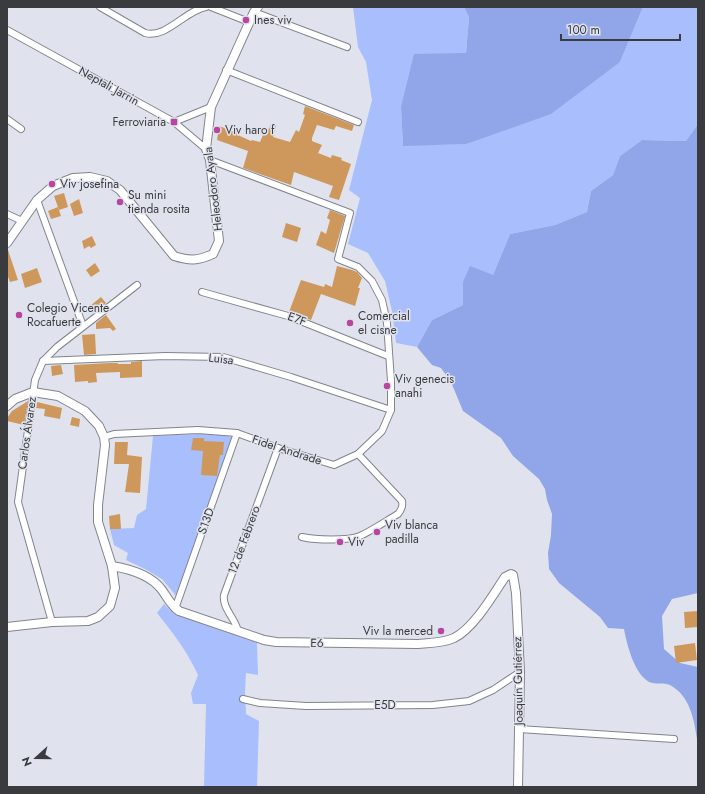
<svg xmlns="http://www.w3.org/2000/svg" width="705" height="794" font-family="Jost,sans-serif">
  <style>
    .green { fill: #a9befc }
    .forest { fill: #90a6e9 }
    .building { fill: #ce985c }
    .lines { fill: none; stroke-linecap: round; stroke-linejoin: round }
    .minor-casing { stroke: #81848d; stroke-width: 8 }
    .tertiary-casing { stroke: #81848d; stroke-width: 10 }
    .minor { stroke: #fff; stroke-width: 6 }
    .tertiary { stroke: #fff; stroke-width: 8 }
    .poi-dot { fill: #b846a0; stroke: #e0e3ed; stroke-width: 1.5 }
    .labels { text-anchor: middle; stroke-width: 3; stroke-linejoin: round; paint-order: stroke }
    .poi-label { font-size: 12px; fill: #393b3e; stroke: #e0e3ed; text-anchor: start }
    .street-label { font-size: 12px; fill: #393b3e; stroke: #e0e3ed }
  </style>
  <rect width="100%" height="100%" fill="#e0e3ed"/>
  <g class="green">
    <path d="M353 7H464L469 17 466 53 401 107 403 145 466 144 620 62 643 7H698V124L686 141 642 140 620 156 613 175 591 191 587 212 555 225 510 234 493 275 463 282V305L432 320 417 347 396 343 392 311 385 281 368 253 348 244 360 198 349 190 372 100 366 62 358 47Z"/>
    <path d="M220 433 233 438 177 597 162 579 145 569 126 560 128 553 114 545 110 529 134 528 137 515 146 509 153 436Z"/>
    <path d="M164 604 172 612 179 615 257 642 258 675 246 673 245 692 246 714 259 721 257 787H204L206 704H193L191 693 198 675C187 651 173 633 157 613Z"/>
  </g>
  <g class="forest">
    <path d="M464 7H643L620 62 551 114 466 144 403 146 401 107 414 54 466 53 469 17Z"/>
    <path d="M698 124V593L672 599 662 616 664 649 680 663 698 667V740L697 739C694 719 690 696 670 685 664 682 655 685 649 682 634 673 627 645 624 629L608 628 600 617 559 583 549 569 548 553 551 535 552 514 547 500 545 489 539 479 513 456 501 438 463 411 451 382 441 368 432 365 417 347 432 320 463 305V282L470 266 493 275 510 234 555 225 587 212 591 191 613 175 620 156 642 140 686 141Z"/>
  </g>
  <g class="building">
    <path d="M305 106 354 125 352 131 336 126 334 130 317 125 312 138V141L322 145 318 153 331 158 332 155 342 158 341 160 351 164 339 200 329 197 333 186 294 172 291 185 243 168 248 151 217 140 219 126 240 134V136L251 141 252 140 260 142 266 128 269 129 271 124 276 126 273 137 290 142 296 130 299 132 305 115 303 114Z"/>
    <path d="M64 193 68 207 59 210 54 196Z"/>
    <path d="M79 199 83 213 74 216 70 204Z"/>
    <path d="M58 207 61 216 51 219 48 211Z"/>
    <path d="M330 210 345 216 334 253 316 245 321 231 326 234 330 220 327 218Z"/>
    <path d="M286 223 301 228 297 242 282 237Z"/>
    <path d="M92 236 96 245 91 248 89 246 84 249 82 241Z"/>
    <path d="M7 250H8L18 280 10 282 7 274Z"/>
    <path d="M95 263 100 271 91 277 86 270Z"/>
    <path d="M337 266 352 270 357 272 362 278 358 288H360L355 306 321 294 311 320 289 312 301 280 324 287 325 284 332 287Z"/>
    <path d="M37 268 42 282 25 288 21 274Z"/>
    <path d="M101 297 106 303 95 312 90 306Z"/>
    <path d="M106 315 116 329 113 331 110 328 96 329V323Z"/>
    <path d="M95 334 96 354 84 355 82 335Z"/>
    <path d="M142 361V377L120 378V372L96 373 97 382 88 383V381L75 382 74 365 110 363H118V364H131V362Z"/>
    <path d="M61 365 63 374 52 376 51 366Z"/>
    <path d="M28 401 24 425 7 421V418L12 411Z"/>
    <path d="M37 402 62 408 60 419 44 416 45 409 36 408Z"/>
    <path d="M72 417 80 419 79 427 70 425Z"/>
    <path d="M193 438H204V441L224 442 223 455H220L217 476 201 475 203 451 191 450Z"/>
    <path d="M115 442H128L127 455 142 457 140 493 125 492 129 464H114Z"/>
    <path d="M120 514 121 529H110L109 516Z"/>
    <path d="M698 611V627L685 628 684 612Z"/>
    <path d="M695 643 697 660 676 663 674 646Z"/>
  </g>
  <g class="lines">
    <defs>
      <g id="minor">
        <path d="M100 7 145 33C166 39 186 10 206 7"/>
        <path d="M211 7 249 22"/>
        <path d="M254 12 347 47"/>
        <path d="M7 30 174 122 206 149"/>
        <path d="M226 70 358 122"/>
        <path d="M7 119 21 129"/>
        <path d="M174 122 211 107"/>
        <path d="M37 200 83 326"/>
        <path d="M7 214 22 221"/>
        <path d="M202 292 288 316 388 356"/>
        <path d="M43 361 165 356 223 357 291 377 391 410"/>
        <path d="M104 437 114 434 198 430 237 433 278 448 334 465 358 454 382 431 391 410V381L387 323 382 300 372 281 358 267 338 259 350 213 210 160"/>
        <path d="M302 537C315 540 348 541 360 536 373 530 386 521 398 514 402 509 403 506 402 501L358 454"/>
        <path d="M175 609 237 433"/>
        <path d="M52 622 18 502 35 380 43 361 57 347 137 285"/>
        <path d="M238 631C235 618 222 608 224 595L278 448"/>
        <path d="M243 699 260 703 306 706 433 705 469 701 493 690 520 672"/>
        <path d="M519 729 674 739"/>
      </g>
      <g id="tertiary">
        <path d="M7 243 37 200 53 186 73 178 90 177 107 181 120 190 174 256C190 261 197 261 213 254L219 241 210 160 206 149 211 107 254 12 258 7"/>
        <path d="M7 406 15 399 33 392 58 396 85 411 99 426 104 437 105 445 98 505V522L112 566 115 588 110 606 98 617 88 621 52 622 7 627"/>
        <path d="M112 566C130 569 151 575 162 590 167 597 171 606 179 611L264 640 276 642 418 644C430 643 443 643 454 638 474 628 493 595 505 577L511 574 513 575 516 593 520 672 518 787"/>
      </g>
    </defs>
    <use href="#minor" class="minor-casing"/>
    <use href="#tertiary" class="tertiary-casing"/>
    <use href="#minor" class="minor"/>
    <use href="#tertiary" class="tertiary"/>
  </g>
  <g class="poi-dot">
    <circle cx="246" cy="20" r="4"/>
    <rect x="170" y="118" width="8" height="8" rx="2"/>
    <circle cx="217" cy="130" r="4"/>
    <circle cx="52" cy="184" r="4"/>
    <circle cx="120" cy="202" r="4"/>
    <circle cx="19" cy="315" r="4"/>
    <circle cx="350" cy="323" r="4"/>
    <circle cx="387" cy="386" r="4"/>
    <circle cx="377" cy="532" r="4"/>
    <circle cx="340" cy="542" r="4"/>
    <circle cx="441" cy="631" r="4"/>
  </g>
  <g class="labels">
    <g class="poi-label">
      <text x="254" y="24">Ines viv</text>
      <text x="166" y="126" text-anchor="end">Ferroviaria</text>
      <text x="225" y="134">Viv haro f</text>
      <text x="60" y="188">Viv josefina</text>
      <text x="128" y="199">Su mini<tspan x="128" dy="14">tienda rosita</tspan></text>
      <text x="27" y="312">Colegio Vicente<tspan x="27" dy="14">Rocafuerte</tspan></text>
      <text x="358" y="320">Comercial<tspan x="358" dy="14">el cisne</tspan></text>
      <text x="395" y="383">Viv genecis<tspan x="395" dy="14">anahi</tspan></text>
      <text x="385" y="529">Viv blanca<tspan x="385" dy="14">padilla</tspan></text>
      <text x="348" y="546">Viv</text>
      <text x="433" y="635" text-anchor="end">Viv la merced</text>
    </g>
    <g class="street-label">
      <text transform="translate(109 86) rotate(29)" y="4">Neptali Jarrin</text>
      <text transform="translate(213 189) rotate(-97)" y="4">Heleodoro Ayala</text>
      <text transform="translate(297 319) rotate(20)" y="4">E7F</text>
      <text transform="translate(221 359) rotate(7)" y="4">Luisa</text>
      <text transform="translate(27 433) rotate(-82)" y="4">Carlos Álvarez</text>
      <text transform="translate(287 450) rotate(18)" y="4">Fidel Andrade</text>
      <text transform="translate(206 521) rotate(-70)" y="4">S13D</text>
      <text transform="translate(244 540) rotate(-70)" y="4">12 de Febrero</text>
      <text transform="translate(317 643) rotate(1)" y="4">E6</text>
      <text transform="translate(518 681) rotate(-91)" y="4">Joaquín Gutiérrez</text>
      <text x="385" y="709">E5D</text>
    </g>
  </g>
  <rect width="705" height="794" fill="none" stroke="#393b3e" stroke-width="16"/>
  <g transform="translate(36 758) rotate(249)" stroke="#e0e3ed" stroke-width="3" paint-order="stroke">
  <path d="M0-3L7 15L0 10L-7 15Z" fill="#393b3e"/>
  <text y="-6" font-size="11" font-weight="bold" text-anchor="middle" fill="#393b3e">N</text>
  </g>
  <path d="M561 34v6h119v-6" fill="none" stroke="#393b3e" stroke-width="2"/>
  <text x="567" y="34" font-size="12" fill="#393b3e" stroke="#e0e3ed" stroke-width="3" paint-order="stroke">100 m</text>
</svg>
